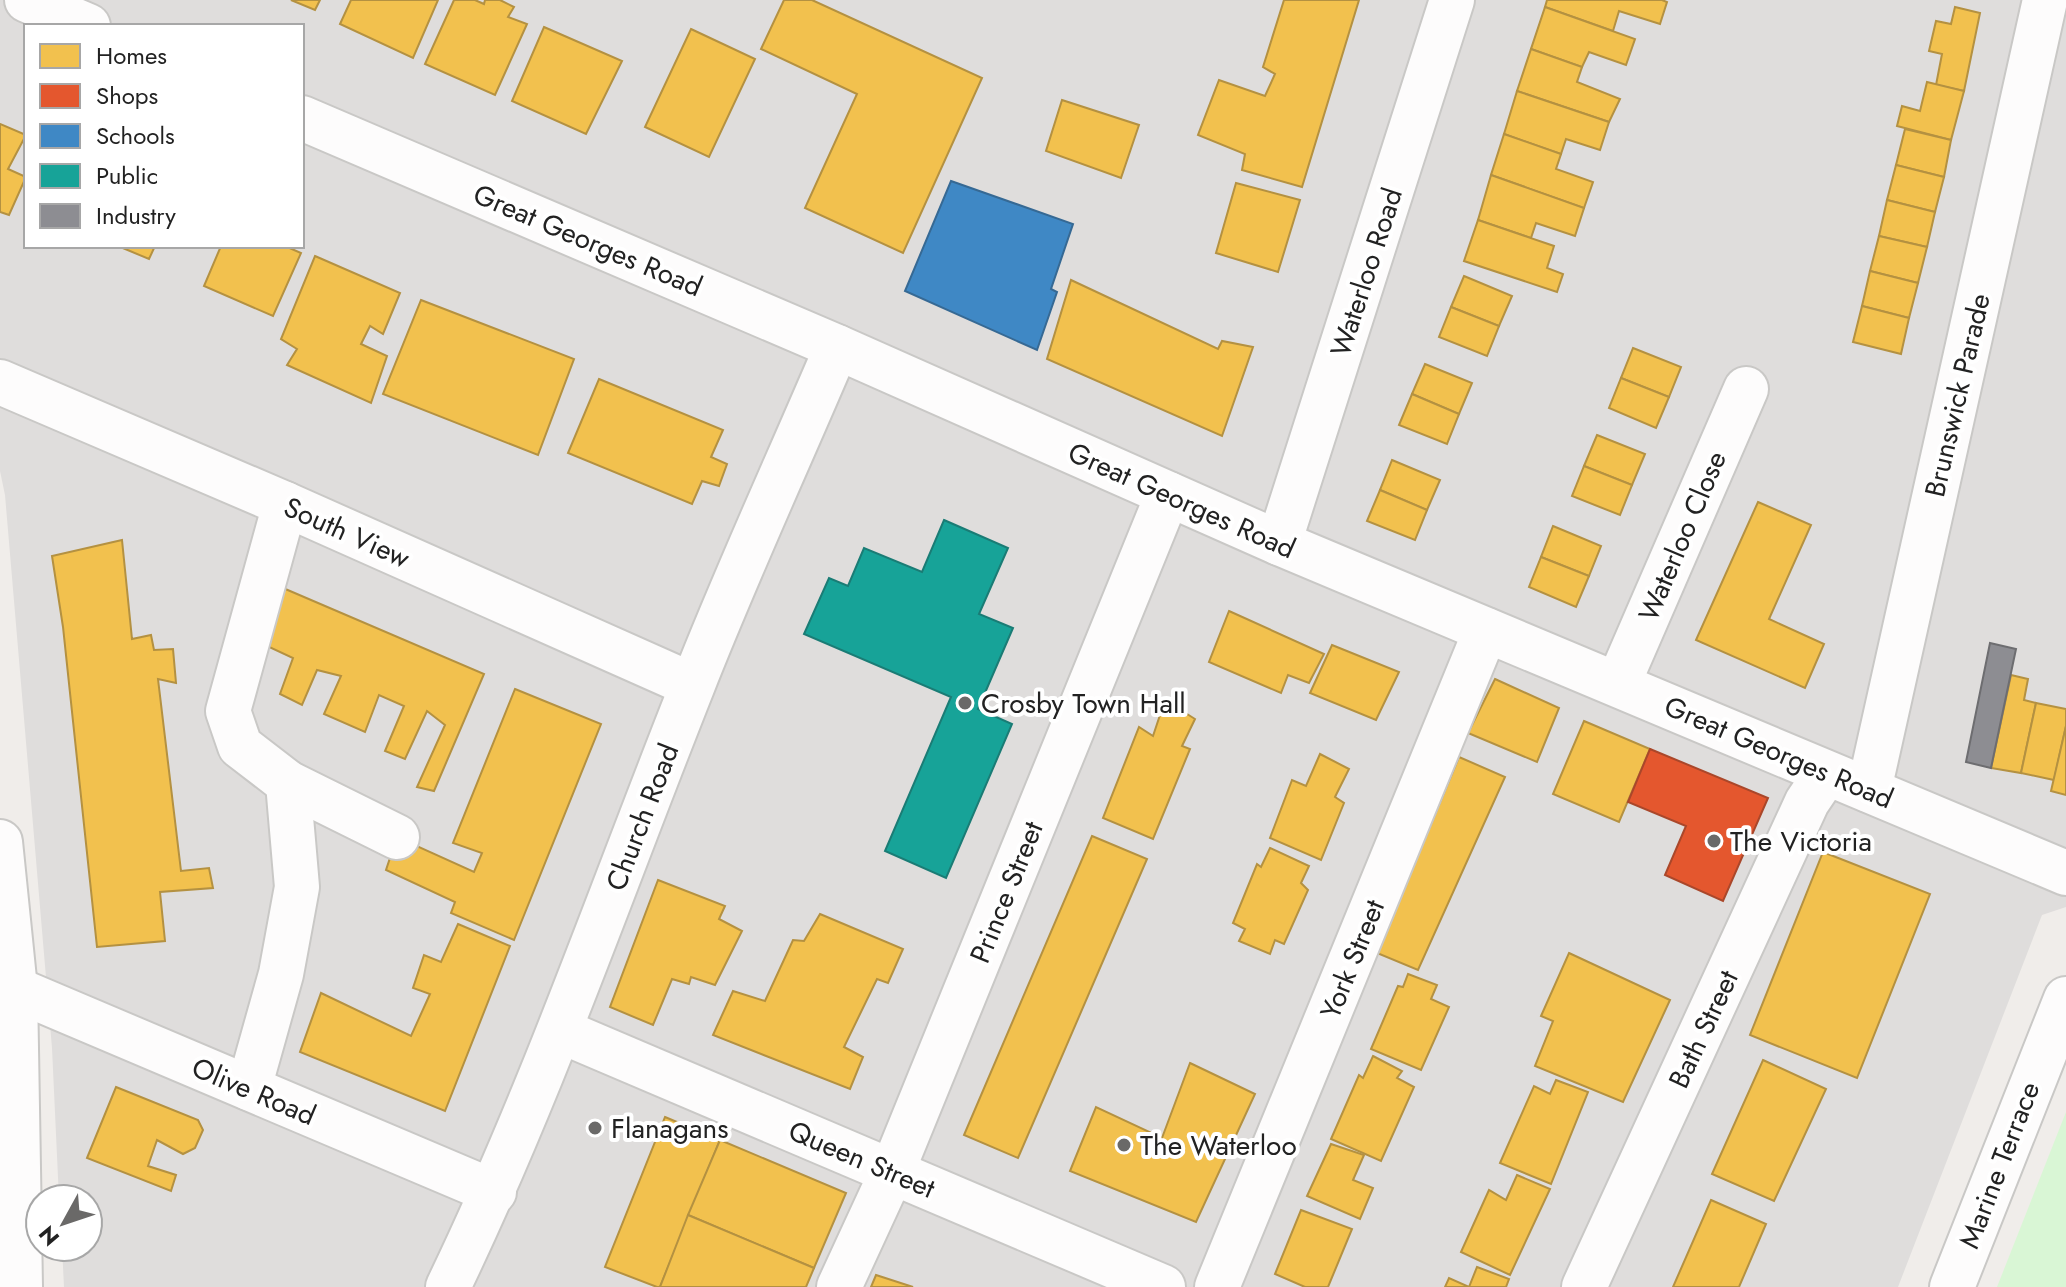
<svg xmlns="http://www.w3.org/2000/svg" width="2066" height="1287" font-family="Jost,sans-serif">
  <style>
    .residential { fill: #dfdddc; fill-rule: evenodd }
    .park { fill: #d9f6d5 }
    .homes { fill: #f2c14e; stroke: #b49141; stroke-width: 2 }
    .shops { fill: #e4572e; stroke: #aa472a; stroke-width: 2 }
    .schools { fill: #3f88c5; stroke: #366994; stroke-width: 2 }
    .public { fill: #17a398; stroke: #1a7c75; stroke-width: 2 }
    .industry { fill: #8d8d92; stroke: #6d6d70; stroke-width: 2 }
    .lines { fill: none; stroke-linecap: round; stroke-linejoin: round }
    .minor-casing { stroke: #c9c8c6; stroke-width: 48 }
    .minor { stroke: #fdfcfc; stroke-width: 44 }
    .poi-dot { fill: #6a6968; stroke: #fff; stroke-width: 3 }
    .labels { text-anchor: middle; stroke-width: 8; stroke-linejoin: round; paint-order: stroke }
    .street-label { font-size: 28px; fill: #222; stroke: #fff }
    .poi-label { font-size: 28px; fill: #222; stroke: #fff; text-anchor: start }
  </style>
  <rect width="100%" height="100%" fill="#f0edea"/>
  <path class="residential" d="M0 0H2066V907L2042 915 1898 1287H64L62 1247H88V1199H59L52 1048 5 495 0 471ZM26 26H302V246H26Z"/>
  <path class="park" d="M2066 1112V1287H1997Z"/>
  <g class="homes">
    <path d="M291 0H320L315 10Z"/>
    <path d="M351 0H438L413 58 340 24Z"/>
    <path d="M454 0H475L484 4 485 0H500L514 7 508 17 527 24 495 95 425 64Z"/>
    <path d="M784 0H812L982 78 903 253 805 208 857 94 761 49Z"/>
    <path d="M1284 0H1359L1302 187 1242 170 1245 154 1198 135 1219 80 1265 96 1275 74 1263 67Z"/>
    <path d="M1547 0H1662L1667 2 1660 24 1619 11 1613 31 1545 7Z"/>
    <path d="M1545 7 1635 39 1626 65 1589 52 1582 67 1531 49Z"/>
    <path d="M1955 7 1980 13 1964 91 1936 85 1942 54 1929 51 1936 21 1951 24Z"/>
    <path d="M544 27 622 61 586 134 512 101Z"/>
    <path d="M691 29 755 59 709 157 645 127Z"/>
    <path d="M1531 49 1582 67 1577 82 1620 99 1609 122 1517 91Z"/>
    <path d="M1927 82 1964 91 1951 140 1897 126 1902 106 1920 111Z"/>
    <path d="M1517 91 1609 122 1600 150 1566 139 1561 154 1504 134Z"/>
    <path d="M1062 100 1139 125 1121 178 1046 151Z"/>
    <path d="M0 124 26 135 8 169 26 177 9 215 0 212Z"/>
    <path d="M1905 129 1951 140 1944 177 1896 165Z"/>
    <path d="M1504 134 1561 154 1556 169 1593 182 1584 208 1491 175Z"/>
    <path d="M1896 165 1944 177 1935 212 1887 200Z"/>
    <path d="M1491 175 1584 208 1575 236 1536 223 1531 238 1478 220Z"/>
    <path d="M1236 183 1300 200 1278 272 1216 253Z"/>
    <path d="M1887 200 1935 212 1927 247 1879 236Z"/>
    <path d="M1478 220 1554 246 1547 268 1563 274 1557 292 1464 261Z"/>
    <path d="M1879 236 1927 247 1918 283 1870 271Z"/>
    <path d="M118 246H155L149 259Z"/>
    <path d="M221 246H285L301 253 273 316 204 286Z"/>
    <path d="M315 256 400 293 383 334 370 326 361 344 387 356 371 403 287 365 297 349 281 339Z"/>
    <path d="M1870 271 1918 283 1909 318 1862 306Z"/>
    <path d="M1464 276 1512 296 1499 326 1451 307Z"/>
    <path d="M1071 280 1218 349 1222 341 1253 347 1222 436 1047 359Z"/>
    <path d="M421 300 574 359 538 455 383 394Z"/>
    <path d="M1862 306 1909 318 1901 354 1853 342Z"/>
    <path d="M1451 307 1499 326 1487 356 1439 337Z"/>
    <path d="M1633 348 1681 367 1669 397 1621 378Z"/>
    <path d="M1425 364 1472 383 1459 414 1412 394Z"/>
    <path d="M1621 378 1669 397 1656 428 1609 408Z"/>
    <path d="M599 379 723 430 711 457 727 464 719 486 702 481 692 504 568 453Z"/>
    <path d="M1412 394 1459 414 1447 444 1399 425Z"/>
    <path d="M1597 435 1645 454 1632 485 1584 466Z"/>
    <path d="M1392 460 1440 480 1427 510 1380 490Z"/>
    <path d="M1584 466 1632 485 1620 515 1572 496Z"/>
    <path d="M1380 490 1427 510 1415 540 1367 521Z"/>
    <path d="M1758 502 1811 525 1769 619 1824 644 1805 688 1696 640Z"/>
    <path d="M1553 526 1601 546 1589 576 1541 557Z"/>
    <path d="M122 540 132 639 151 635 154 650 173 649 176 683 158 679 181 871 209 868 213 888 160 892 165 941 97 947 63 627 52 556Z"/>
    <path d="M1541 557 1589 576 1576 607 1529 587Z"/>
    <path d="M269 582 484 674 434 791 417 787 445 725 427 711 405 759 385 751 404 706 379 695 365 732 324 714 341 676 317 670 302 705 280 694 293 658 252 639Z"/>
    <path d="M1229 611 1324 654 1309 683 1288 675 1281 693 1209 662Z"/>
    <path d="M1332 645 1399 672 1376 720 1310 693Z"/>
    <path d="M2011 675 2028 679 2024 700 2036 703 2021 773 1991 768Z"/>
    <path d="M1495 679 1559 708 1537 762 1468 733Z"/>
    <path d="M515 689 601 724 514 940 451 913 455 902 386 870 397 837 474 872 482 853 453 843Z"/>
    <path d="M1165 700 1195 719 1182 746 1190 749 1153 839 1103 818 1139 727 1153 736Z"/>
    <path d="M2036 703 2066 709V726L2054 780 2021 773Z"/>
    <path d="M1584 721 1650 749 1619 822 1553 794Z"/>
    <path d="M2066 726V795L2051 791Z"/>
    <path d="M1320 754 1349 769 1335 797 1344 803 1321 860 1270 838 1292 780 1306 786Z"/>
    <path d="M1459 757 1505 777 1418 970 1377 953Z"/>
    <path d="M1092 836 1147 859 1018 1158 964 1135Z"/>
    <path d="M1270 848 1309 866 1301 883 1308 890 1284 944 1275 940 1270 954 1239 941 1245 929 1233 923 1257 864 1261 867Z"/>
    <path d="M1823 852 1930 894 1857 1078 1750 1035Z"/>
    <path d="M658 880 725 906 719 919 742 931 715 985 691 977 689 984 672 979 653 1025 610 1007Z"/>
    <path d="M820 914 903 949 888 983 877 979 844 1047 863 1057 850 1089 713 1035 733 991 765 1001 793 940 804 941Z"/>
    <path d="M458 924 510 946 445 1111 300 1052 321 993 411 1036 430 994 413 988 424 955 441 962Z"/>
    <path d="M1569 953 1670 1000 1623 1102 1535 1066 1553 1021 1541 1016Z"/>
    <path d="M1408 974 1437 985 1431 999 1449 1007 1421 1070 1371 1049 1398 986 1403 987Z"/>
    <path d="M1373 1056 1402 1071 1397 1078 1414 1087 1381 1161 1331 1139 1359 1075 1363 1078Z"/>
    <path d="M1763 1060 1826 1089 1774 1201 1712 1174Z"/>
    <path d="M1190 1063 1255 1094 1196 1222 1070 1171 1096 1107 1162 1138Z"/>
    <path d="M1556 1080 1588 1092 1551 1184 1500 1163 1534 1086 1550 1094Z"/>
    <path d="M116 1087 198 1120 203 1130 195 1148 183 1154 157 1140 148 1166 176 1175 171 1191 87 1158Z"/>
    <path d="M665 1117 720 1140 660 1287H657L605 1267Z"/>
    <path d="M720 1140 846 1193 814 1268 688 1215Z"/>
    <path d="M1331 1144 1364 1155 1353 1180 1373 1188 1360 1219 1307 1196Z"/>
    <path d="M1517 1175 1550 1189 1510 1275 1461 1252 1489 1190 1506 1200Z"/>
    <path d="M1711 1200 1766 1224 1739 1287H1673Z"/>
    <path d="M1301 1210 1352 1229 1328 1287H1305L1275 1274Z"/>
    <path d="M688 1215 814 1268 806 1287H660Z"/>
    <path d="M1477 1267 1509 1279 1506 1287H1445L1449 1278 1469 1287Z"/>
    <path d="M876 1275 913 1287H871Z"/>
  </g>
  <path class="shops" d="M1650 749 1768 798 1723 901 1665 875 1686 826 1628 802Z"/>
  <path class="schools" d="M951 181 1073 224 1051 289 1057 292 1037 350 905 291Z"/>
  <path class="public" d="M944 520 1008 548 979 614 1013 628 978 709 1012 724 946 878 885 851 951 697 804 634 829 578 848 586 864 548 922 572Z"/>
  <path class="industry" d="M1990 643 2016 649 1991 768 1966 762Z"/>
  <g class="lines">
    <defs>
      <g id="minor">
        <path d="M27 0 88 26"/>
        <path d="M302 118 837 347 1279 543 2066 873"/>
        <path d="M0 382 285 504 692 685"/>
        <path d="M285 504 228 711 240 746 288 783 397 837"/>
        <path d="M1279 543 1452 0"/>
        <path d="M1618 684 1746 389"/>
        <path d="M1869 790 2045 0"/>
        <path d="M0 842 15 989 20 1287"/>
        <path d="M15 989 494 1192"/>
        <path d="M561 1031 1163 1287"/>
        <path d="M249 1088 281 974 297 887 288 783"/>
        <path d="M448 1287C542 1092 612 888 692 687 737 572 789 460 837 347"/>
        <path d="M839 1287 892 1172 1168 494"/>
        <path d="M1217 1287 1486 630"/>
        <path d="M1584 1287 1807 802 1826 774"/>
        <path d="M1952 1287 2066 999"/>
      </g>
    </defs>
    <use href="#minor" class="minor-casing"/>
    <use href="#minor" class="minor"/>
  </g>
  <g class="poi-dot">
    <circle cx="965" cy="703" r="8"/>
    <circle cx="1714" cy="841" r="8"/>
    <circle cx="595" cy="1128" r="8"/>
    <circle cx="1124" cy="1145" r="8"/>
  </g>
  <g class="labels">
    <g class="street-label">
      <text transform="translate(588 240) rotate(23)" y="10">Great Georges Road</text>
      <text transform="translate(1366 272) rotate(-72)" y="10">Waterloo Road</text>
      <text transform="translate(1957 395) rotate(-77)" y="10">Brunswick Parade</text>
      <text transform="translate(1182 500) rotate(24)" y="10">Great Georges Road</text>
      <text transform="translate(347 532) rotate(24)" y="10">South View</text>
      <text transform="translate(1682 536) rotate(-67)" y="10">Waterloo Close</text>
      <text transform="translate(1779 752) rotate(23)" y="10">Great Georges Road</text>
      <text transform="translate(642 817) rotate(-69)" y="10">Church Road</text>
      <text transform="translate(1006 892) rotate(-68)" y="10">Prince Street</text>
      <text transform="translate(1352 959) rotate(-68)" y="10">York Street</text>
      <text transform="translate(1703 1029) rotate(-65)" y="10">Bath Street</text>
      <text transform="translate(254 1091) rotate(23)" y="10">Olive Road</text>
      <text transform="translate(862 1159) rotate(23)" y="10">Queen Street</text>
      <text transform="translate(1999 1165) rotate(-69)" y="10">Marine Terrace</text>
    </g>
    <g class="poi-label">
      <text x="981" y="713">Crosby Town Hall</text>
      <text x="1730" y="851">The Victoria</text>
      <text x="611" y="1138">Flanagans</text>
      <text x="1140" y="1155">The Waterloo</text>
    </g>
  </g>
  <rect x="24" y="24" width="280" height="224" fill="#ffffff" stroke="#a7a7a7" stroke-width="2"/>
  <rect x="40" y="44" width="40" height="24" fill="#f2c14e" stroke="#a7a7a7" stroke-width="2"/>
  <text x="96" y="64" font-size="24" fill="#222222">Homes</text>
  <rect x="40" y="84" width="40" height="24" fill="#e4572e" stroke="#a7a7a7" stroke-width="2"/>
  <text x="96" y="104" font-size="24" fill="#222222">Shops</text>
  <rect x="40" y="124" width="40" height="24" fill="#3f88c5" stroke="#a7a7a7" stroke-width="2"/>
  <text x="96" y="144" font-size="24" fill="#222222">Schools</text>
  <rect x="40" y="164" width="40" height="24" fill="#17a398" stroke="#a7a7a7" stroke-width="2"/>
  <text x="96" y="184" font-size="24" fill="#222222">Public</text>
  <rect x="40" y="204" width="40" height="24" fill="#8d8d92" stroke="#a7a7a7" stroke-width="2"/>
  <text x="96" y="224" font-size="24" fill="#222222">Industry</text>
  <g transform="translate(64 1223) rotate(230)"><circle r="38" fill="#ffffff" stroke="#a7a7a7" stroke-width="2"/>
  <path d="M0-6L14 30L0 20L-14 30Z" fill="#6a6968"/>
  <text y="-12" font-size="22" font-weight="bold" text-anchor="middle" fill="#222222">N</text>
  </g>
</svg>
